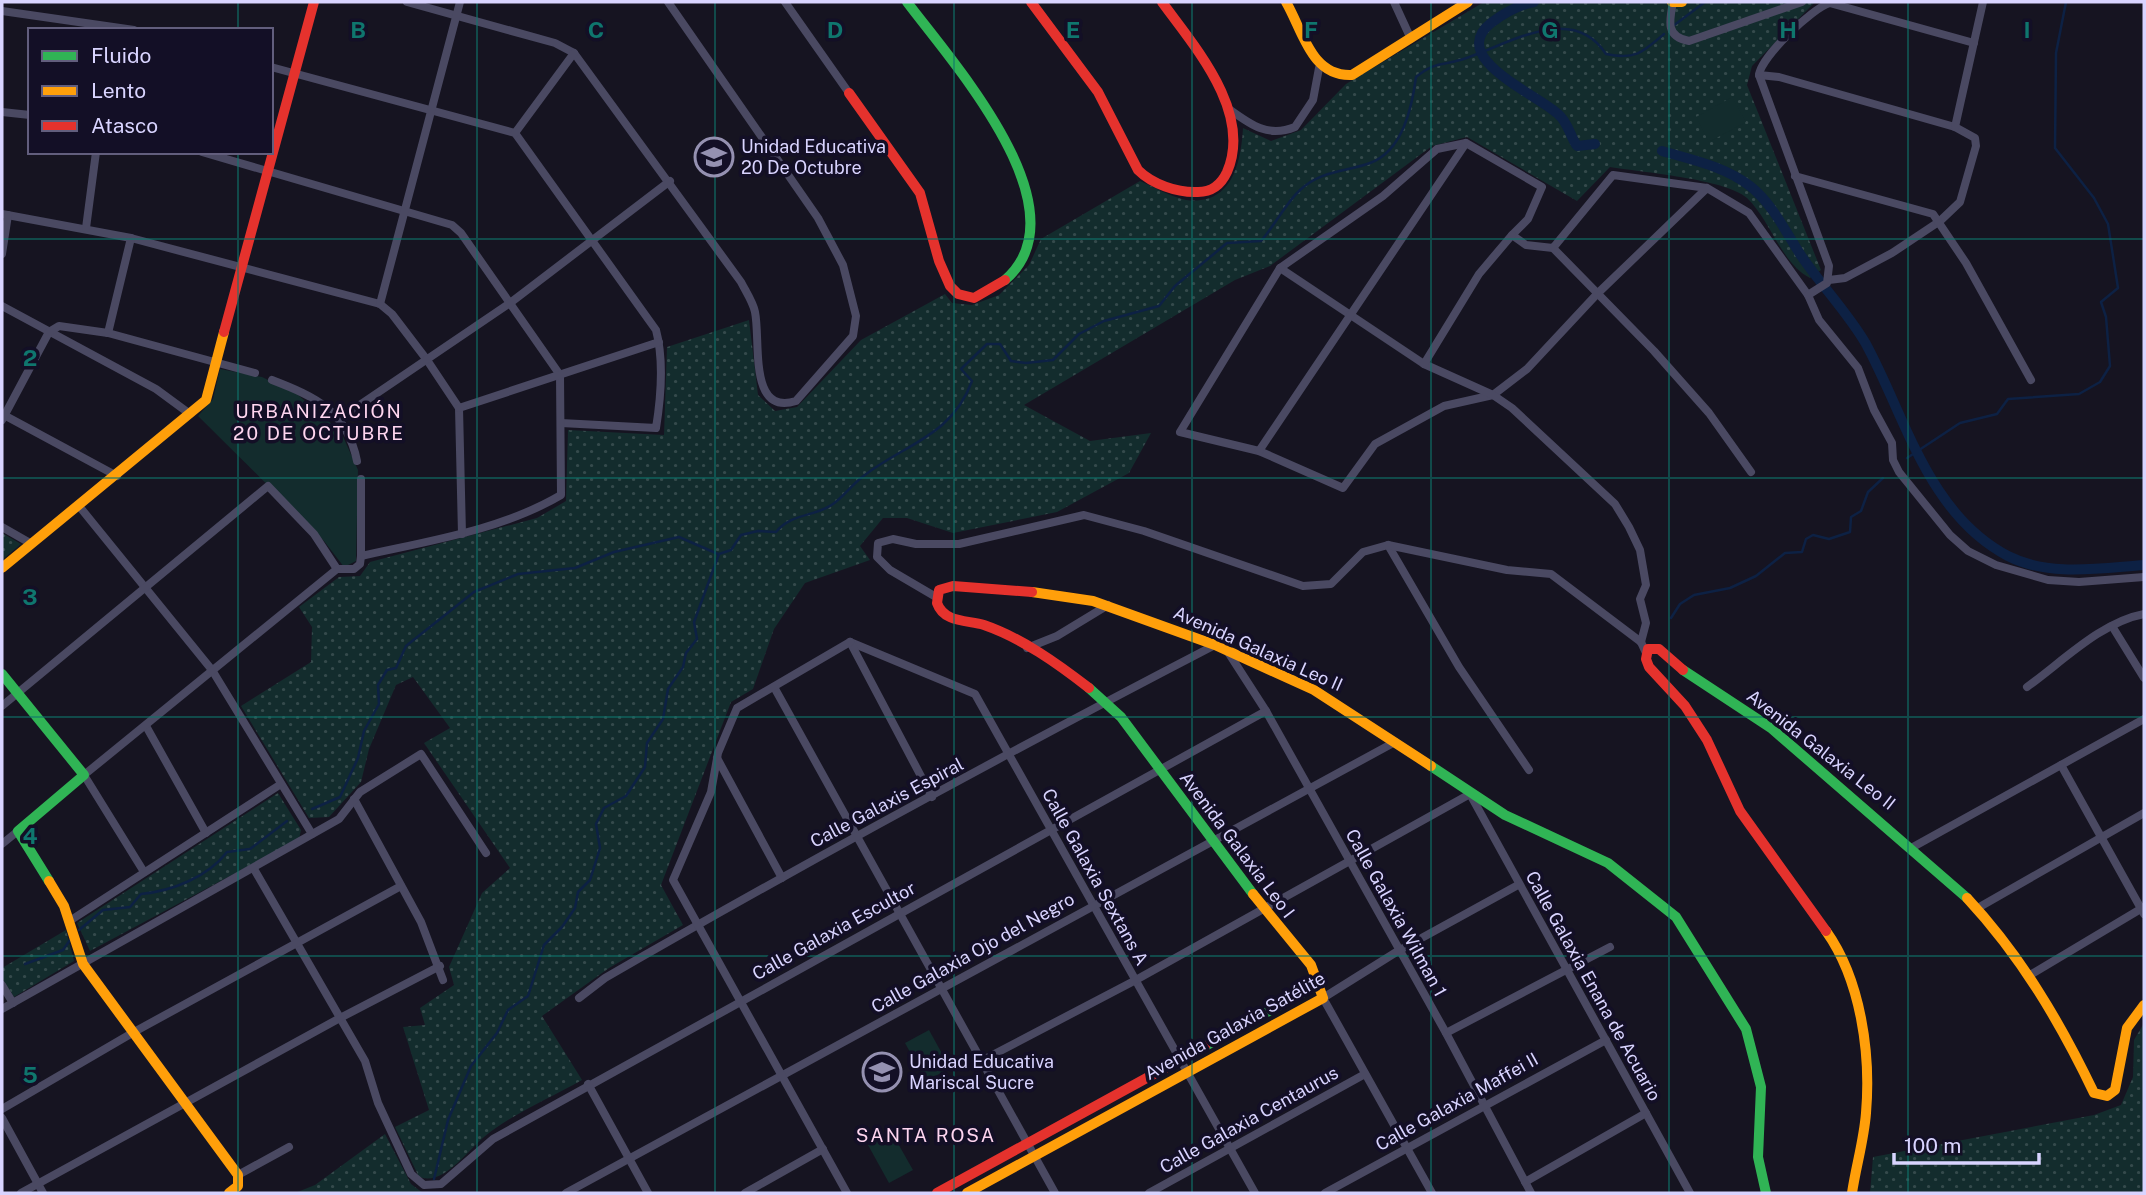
<svg xmlns="http://www.w3.org/2000/svg" width="2146" height="1195" font-family="'Public Sans',sans-serif">
  <style>
    .grass { fill: url(#grass-dots) }
    .pitch { fill: #132c2d }
    .lines { fill: none; stroke-linecap: round; stroke-linejoin: round }
    .stream { stroke: #0d2144; stroke-width: 2.5 }
    .canal { stroke: #0d2144; stroke-width: 10 }
    .street { stroke: #4a4962; stroke-width: 8 }
    .fast { stroke: #30b455; stroke-width: 10 }
    .slow { stroke: #ff9f0a; stroke-width: 10 }
    .jam { stroke: #e5322d; stroke-width: 10 }
    .grid { fill: none; stroke: #0f766e; stroke-width: 2; stroke-opacity: 0.55 }
    .labels { text-anchor: middle; stroke-width: 7; stroke-linejoin: round; paint-order: stroke }
    .poi-label { font-size: 18px; fill: #d9d4ff; stroke: #130f26; text-anchor: start }
    .street-label { font-size: 18px; fill: #d9d4ff; stroke: #130f26 }
    .neighbourhood-label { font-size: 19px; letter-spacing: 2px; fill: #ffd6f0; stroke: #130f26 }
    .grid-label { font-size: 23px; text-anchor: middle; font-weight: bold; fill: #0f766e; stroke: #130f26; stroke-width: 7; stroke-linejoin: round; paint-order: stroke }
  </style>
  <defs>
    <pattern id="grass-dots" width="8" height="8" patternUnits="userSpaceOnUse" patternTransform="scale(1.75)"><rect width="8" height="8" fill="#132c2d"/><path d="M2 2h.1M6 6h.1" fill="none" stroke="#354a4c" stroke-width="1.8" stroke-linecap="round"/></pattern>
  </defs>
  <rect width="100%" height="100%" fill="#161421"/>
  <g class="grass">
    <path d="M1484 2H1815L1752 66 1747 85 1821 270 1810 278C1781 263 1771 221 1747 198 1726 179 1640 172 1610 167L1577 201 1467 137 1432 146 1270 266 1235 280 1024 405 1090 441 1151 433 1129 473 1057 512 953 533 907 518H883L860 546 870 560 805 583 774 629 753 689 731 702 661 885 683 925 609 968 542 1016 582 1080C550 1098 512 1114 484 1137 467 1151 444 1186 419 1177L395 1127 429 1110 403 1027 425 1025 420 1008 454 985 449 967 482 893 510 868 424 743 450 728 413 677 396 685 369 749 361 782 329 817 309 818 241 706 311 662 312 627 299 607 339 577 360 576 370 562 537 518 566 501 568 430 664 435 667 347 749 320 758 395 775 411 797 407 861 340 945 294 952 303 972 305 999 295 1029 265 1041 239 1140 181C1154 187 1171 197 1186 200 1232 206 1241 163 1243 128L1271 141 1301 130 1346 84Z"/>
    <path d="M2 533 21 544 2 560Z"/>
    <path d="M278 793 301 830 299 839 90 951 77 923Z"/>
    <path d="M66 930 74 961 14 997 2 978V968Z"/>
    <path d="M2144 1023V1193H1870L1873 1157 2094 1115 2121 1105 2133 1077 2134 1040Z"/>
    <path d="M385 1134 411 1184 423 1193H295L315 1185Z"/>
  </g>
  <g class="pitch">
    <path d="M1732 97 1746 122 1709 142 1696 117Z"/>
    <path d="M220 369 262 377 297 394 341 432 358 470 356 561 344 567 324 541 198 416 213 399Z"/>
    <path d="M929 1030 950 1068 926 1081 905 1043Z"/>
    <path d="M892 1133 913 1170 889 1183 868 1145Z"/>
  </g>
  <g class="lines">
    <g class="stream">
      <path d="M1673 26 1705 2"/>
      <path d="M1907 458 1960 423 1997 414 2008 399 2079 394 2100 382 2110 366 2106 317 2101 302 2118 288 2108 224 2094 198 2055 148 2056 53 2066 2"/>
      <path d="M1671 618 1680 604 1694 595 1730 588 1756 576 1785 553 1802 552 1806 539 1813 535 1829 539 1850 532 1851 517 1861 511 1868 492 1883 478"/>
      <path d="M312 809 340 797 358 758 364 731 379 704 378 685 387 670 396 668 406 646 474 592 518 574 575 568 614 552 679 537 718 554"/>
      <path d="M79 930 103 910 130 907 141 894C172 891 208 877 227 852L250 849 287 821"/>
      <path d="M25 964 63 950 70 940"/>
      <path d="M434 1179 448 1120 471 1066 497 1033 508 1010 528 996 544 945 562 927 575 908 578 892 590 880 600 848 596 824 604 808 626 796 645 767 647 743 663 719 668 689 683 667 686 653 697 639 694 622 719 554 731 550 741 535 758 531 776 532C791 513 815 517 833 504 843 497 851 486 861 478 903 444 951 438 972 381L961 369 987 344H1000L1011 361 1026 363 1053 360 1079 334 1104 321 1159 306 1175 286 1227 243 1261 241C1275 225 1285 204 1300 190 1321 170 1346 172 1370 163 1403 151 1412 107 1416 77 1434 62 1440 66 1460 60 1505 47 1571 0 1606 54 1635 60 1642 53 1664 34"/>
    </g>
    <g class="canal">
      <path d="M1534 2C1518 5 1504 13 1491 23 1447 58 1537 94 1558 114 1568 122 1570 136 1577 146L1595 144"/>
      <path d="M1662 151C1692 160 1724 166 1750 186 1771 202 1786 232 1800 254 1820 284 1849 314 1866 344 1906 418 1928 514 2008 556 2049 577 2100 568 2144 565"/>
    </g>
    <g class="street">
      <path d="M407 2 555 43 574 53 741 282C746 292 753 302 755 312 761 341 748 416 796 401L853 336 856 316 843 265 818 218 668 2"/>
      <path d="M785 2 849 93"/>
      <path d="M1394 2 1411 39"/>
      <path d="M1673 2C1669 22 1666 37 1689 41L1802 2"/>
      <path d="M1826 2 1974 43"/>
      <path d="M2 11 134 30"/>
      <path d="M271 67 515 133 656 330C664 360 661 397 656 428L561 423"/>
      <path d="M1759 75 1779 77 1955 127 1975 138 1976 146 1960 202 1940 221 1892 253 1845 278 1829 280"/>
      <path d="M1229 109C1251 125 1268 138 1295 127L1313 100 1319 68"/>
      <path d="M2 112 30 115"/>
      <path d="M1955 127 1983 2"/>
      <path d="M515 133 574 53"/>
      <path d="M202 152 452 225 461 233 560 375 561 495C502 530 428 541 361 556"/>
      <path d="M1795 176 1933 214 1966 263 2031 380"/>
      <path d="M1707 188 1597 294 1527 369 1493 395 1444 406 1375 444 1343 488 1259 451 1180 432 1280 268 1383 196 1437 149 1466 143 1542 187 1528 219 1512 235 1526 245 1553 248 1613 175 1707 188 1749 213 1808 295 1819 320 1858 368 1874 410 1892 443 1893 460 1899 472 1950 535 1968 551 1996 565 2048 580 2079 582 2144 577"/>
      <path d="M2 214 131 238 380 304 392 314 427 360 459 408 462 534"/>
      <path d="M86 228 96 152"/>
      <path d="M1553 248 1654 351 1709 413 1751 472"/>
      <path d="M2 254 8 215"/>
      <path d="M1280 268 1424 364 1493 395 1512 408 1615 504 1629 527 1640 550 1646 585 1640 599 1646 623 1641 642"/>
      <path d="M1808 295 1827 283 1829 266 1759 75C1761 57 1812 8 1830 3"/>
      <path d="M380 304 460 2"/>
      <path d="M2 306 156 389 190 414"/>
      <path d="M108 333 131 238"/>
      <path d="M1424 364 1479 274 1512 235"/>
      <path d="M272 380C316 397 347 411 357 461"/>
      <path d="M459 408 659 342"/>
      <path d="M2 414 117 476"/>
      <path d="M339 419 510 303 670 181"/>
      <path d="M2 420 49 332 59 326 108 333 255 373"/>
      <path d="M1259 451 1466 143"/>
      <path d="M79 506 212 670 312 834"/>
      <path d="M2 527 30 543"/>
      <path d="M1388 545 1459 667 1529 770"/>
      <path d="M936 597 890 570 877 557 878 543 893 539 916 544H959L1084 515 1144 531 1303 586 1331 584 1363 552 1388 545 1507 570 1551 574 1641 642 1646 653"/>
      <path d="M2112 626 2144 678"/>
      <path d="M850 642 975 694 1255 1193"/>
      <path d="M850 642 932 797"/>
      <path d="M1027 648 1057 636 1108 605"/>
      <path d="M1228 652 1266 711 1446 1033 1531 1193"/>
      <path d="M774 687 1055 1193"/>
      <path d="M2027 687C2062 662 2101 622 2144 614"/>
      <path d="M2 706 268 486 314 534 337 569H354L360 564 361 556V479"/>
      <path d="M146 726 206 833"/>
      <path d="M717 758 782 878"/>
      <path d="M2061 765 2144 914"/>
      <path d="M354 799 421 922 443 980"/>
      <path d="M2 844 18 831"/>
      <path d="M1913 847 2144 719"/>
      <path d="M254 869 365 1061 378 1103 411 1174 424 1185 441 1184 493 1139 1266 711"/>
      <path d="M144 872 84 775 337 569"/>
      <path d="M1976 909 2144 813"/>
      <path d="M71 920 281 784"/>
      <path d="M2030 975 2144 907"/>
      <path d="M2 985 13 1003"/>
      <path d="M579 998 605 978C806 862 1009 752 1215 645"/>
      <path d="M2 1009 339 819 360 792 421 754 486 853"/>
      <path d="M1446 1033 1610 947"/>
      <path d="M981 1061 1134 981 1470 794 1690 1193"/>
      <path d="M588 1084 648 1193"/>
      <path d="M2 1109 134 1032 401 886"/>
      <path d="M2 1118 43 1193"/>
      <path d="M238 1175 289 1147"/>
      <path d="M1525 1182 1646 1113"/>
      <path d="M21 1193 340 1018 440 966"/>
      <path d="M566 1193 1395 742"/>
      <path d="M745 1193 823 1149"/>
      <path d="M847 1193 673 880 711 792 718 753 737 708 850 642"/>
      <path d="M1149 1193 1365 1074"/>
      <path d="M1325 1193 1606 1040"/>
      <path d="M1432 1193 1323 998 1398 951 1518 885"/>
    </g>
    <g class="fast">
      <path d="M907 2C952 62 1086 210 1005 280"/>
      <path d="M1683 670 1771 728 1967 898"/>
      <path d="M2 674 84 775 18 831 49 881"/>
      <path d="M1089 688 1121 717 1253 894"/>
      <path d="M1431 766 1505 815 1608 863 1676 917 1746 1029 1761 1087 1758 1157 1766 1193"/>
      <path d="M1205 1046 1316 985"/>
    </g>
    <g class="slow">
      <path d="M1286 2C1303 31 1311 77 1352 75L1468 2"/>
      <path d="M1672 2H1682"/>
      <path d="M2 568 206 400 224 332"/>
      <path d="M1032 592 1093 601 1215 645 1314 690 1431 766"/>
      <path d="M49 881 64 906 83 964 238 1175V1186L229 1193"/>
      <path d="M1967 898C2021 956 2060 1022 2094 1093L2107 1096 2115 1090 2127 1028 2144 1005"/>
      <path d="M1826 931C1861 980 1871 1054 1866 1113 1864 1140 1856 1166 1852 1193"/>
      <path d="M967 1193 1323 998 1311 965 1253 894"/>
    </g>
    <g class="jam">
      <path d="M1031 2 1098 92 1138 170C1152 184 1177 193 1198 192 1211 192 1221 185 1227 172 1253 112 1194 46 1162 2"/>
      <path d="M849 93 920 193 939 261 950 286 958 294 974 298 1005 280"/>
      <path d="M224 332 314 2"/>
      <path d="M1032 592 953 586 939 590 937 603C944 623 968 620 984 625 1022 638 1058 664 1089 688"/>
      <path d="M1683 670 1659 649H1648L1646 659 1649 667 1685 706 1707 740 1740 811 1826 931"/>
      <path d="M937 1193 1205 1046"/>
    </g>
  </g>
  <path class="grid" d="M238 2V30M477 2V1193M715 2V1193M954 2V1193M1192 2V1193M1431 2V1193M1669 2V1193M1908 2V1193M238 152V1193M2 239H2144M2 478H2144M2 717H2144M2 956H2144"/>
  <defs>
    <symbol id="school-ring" viewBox="-11 -11 22 22"><circle r="9.5" fill="#130f26" stroke="#9591b1" stroke-width="1.5"/><path d="M0-5L7-2L0 1L-7-2ZM-4 1L0 2.5L4 1V4Q0 6-4 4Z" fill="#9591b1"/></symbol>
  </defs>
  <g fill-rule="evenodd">
    <use href="#school-ring" x="692" y="135" width="44" height="44"/>
    <use href="#school-ring" x="860" y="1050" width="44" height="44"/>
  </g>
  <g class="labels">
    <g class="poi-label">
      <text x="741" y="153">Unidad Educativa<tspan x="741" dy="21">20 De Octubre</tspan></text>
      <text x="909" y="1068">Unidad Educativa<tspan x="909" dy="21">Mariscal Sucre</tspan></text>
    </g>
    <g class="street-label">
      <text transform="translate(1258 649) rotate(24)" y="6">Avenida Galaxia Leo II</text>
      <text transform="translate(1821 750) rotate(38)" y="6">Avenida Galaxia Leo II</text>
      <text transform="translate(887 803) rotate(-28)" y="6">Calle Galaxis Espiral</text>
      <text transform="translate(1237 845) rotate(53)" y="6">Avenida Galaxia Leo I</text>
      <text transform="translate(1095 877) rotate(61)" y="6">Calle Galaxia Sextans A</text>
      <text transform="translate(1396 913) rotate(61)" y="6">Calle Galaxia Wilman 1</text>
      <text transform="translate(834 931) rotate(-29)" y="6">Calle Galaxia Escultor</text>
      <text transform="translate(973 953) rotate(-29)" y="6">Calle Galaxia Ojo del Negro</text>
      <text transform="translate(1593 986) rotate(61)" y="6">Calle Galaxia Enana de Acuario</text>
      <text transform="translate(1235 1026) rotate(-29)" y="6">Avenida Galaxia Satélite</text>
      <text transform="translate(1457 1102) rotate(-29)" y="6">Calle Galaxia Maffei II</text>
      <text transform="translate(1249 1120) rotate(-29)" y="6">Calle Galaxia Centaurus</text>
    </g>
    <g class="neighbourhood-label">
      <text x="319" y="418">URBANIZACIÓN<tspan x="319" dy="22">20 DE OCTUBRE</tspan></text>
      <text x="926" y="1142">SANTA ROSA</text>
    </g>
  </g>
  <g class="grid-label">
    <text x="358" y="38">B</text>
    <text x="596" y="38">C</text>
    <text x="835" y="38">D</text>
    <text x="1073" y="38">E</text>
    <text x="1311" y="38">F</text>
    <text x="1550" y="38">G</text>
    <text x="1788" y="38">H</text>
    <text x="2027" y="38">I</text>
    <text x="30" y="366">2</text>
    <text x="30" y="605">3</text>
    <text x="30" y="844">4</text>
    <text x="30" y="1083">5</text>
  </g>
  <rect width="2146" height="1195" fill="none" stroke="#d9d4ff" stroke-width="7"/>
  <rect x="28" y="28" width="245" height="126" fill="#130f26" stroke="#625e7d" stroke-width="2"/>
  <rect x="42" y="51" width="35" height="10" fill="#30b455" stroke="#625e7d" stroke-width="2"/>
  <text x="91" y="63" font-size="21" fill="#d9d4ff">Fluido</text>
  <rect x="42" y="86" width="35" height="10" fill="#ff9f0a" stroke="#625e7d" stroke-width="2"/>
  <text x="91" y="98" font-size="21" fill="#d9d4ff">Lento</text>
  <rect x="42" y="121" width="35" height="10" fill="#e5322d" stroke="#625e7d" stroke-width="2"/>
  <text x="91" y="133" font-size="21" fill="#d9d4ff">Atasco</text>
  <path d="M1894 1153v10h145v-10" fill="none" stroke="#d9d4ff" stroke-width="3.5"/>
  <text x="1904" y="1153" font-size="21" fill="#d9d4ff" stroke="#130f26" stroke-width="5" paint-order="stroke">100 m</text>
</svg>
